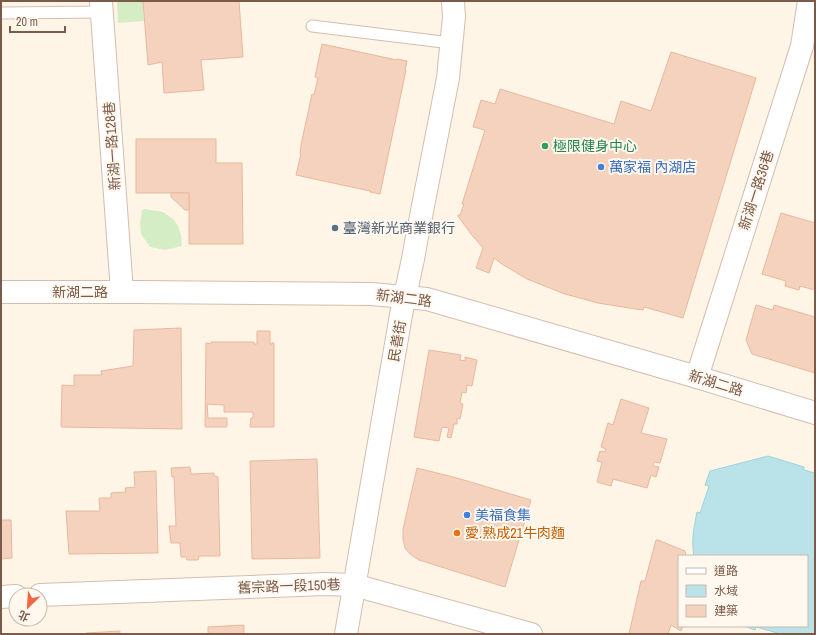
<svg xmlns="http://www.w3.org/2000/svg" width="816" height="635" font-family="'Archivo Narrow','Noto Sans TC',sans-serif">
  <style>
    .green { fill: #d5edc4 }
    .water { fill: #b9e3e9; stroke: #9fd3dc }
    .building { fill: #f5d2bd; stroke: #e9b89c }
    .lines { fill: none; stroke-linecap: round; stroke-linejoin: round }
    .service-casing { stroke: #d3beae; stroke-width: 13 }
    .minor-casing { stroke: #d3beae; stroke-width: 24 }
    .tertiary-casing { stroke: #d3beae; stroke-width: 24 }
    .service { stroke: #fff; stroke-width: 11 }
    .minor { stroke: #fff; stroke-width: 22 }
    .tertiary { stroke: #fff; stroke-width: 22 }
    .leisure-dot { fill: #2e9e5b; stroke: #fff8ef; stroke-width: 1.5 }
    .shop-dot { fill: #3f7fe0; stroke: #fff8ef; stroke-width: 1.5 }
    .service-dot { fill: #5c6f8a; stroke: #fff8ef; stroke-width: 1.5 }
    .food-dot { fill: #e8710a; stroke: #fff8ef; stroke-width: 1.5 }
    .labels { text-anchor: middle; stroke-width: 4; stroke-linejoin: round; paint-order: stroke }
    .street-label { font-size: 14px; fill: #7a5a49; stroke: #fff8ef }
    .leisure-label { font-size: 14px; fill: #27864d; stroke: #fff8ef; text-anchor: start }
    .shop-label { font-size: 14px; fill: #366cbe; stroke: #fff8ef; text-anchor: start }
    .service-label { font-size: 14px; fill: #4e5e75; stroke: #fff8ef; text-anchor: start }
    .food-label { font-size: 14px; fill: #c56008; stroke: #fff8ef; text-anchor: start }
  </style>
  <rect width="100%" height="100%" fill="#fef5e7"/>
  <g class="green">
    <path d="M117 1H143L144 21 118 23Z"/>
    <path d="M145 209 163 212 173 219 178 226 181 235 182 246 165 250 150 247 141 234 140 224 142 210Z"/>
  </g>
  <path class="water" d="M768 456 804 467V470L815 473V634H781L756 627 755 630 744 626H807V556H694C691 541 694 527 697 512L700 513 709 486 705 485 710 471Z"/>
  <g class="building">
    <path d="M143 1H239L243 57 201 60 204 90 164 93 162 62 148 65Z"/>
    <path d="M322 44 397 60V59L407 61 405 70H406L380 194 370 192V191L296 175 301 154H300L301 145 312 94 314 95 318 78 315 77Z"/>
    <path d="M671 52 756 78 683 318 644 307 643 310 629 308 598 303 565 294 527 279 502 264 494 258 489 273 476 268 483 248 471 234 458 216V215H460L464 204H462L485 130 473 127 481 100 495 104 500 89 614 124 621 101 651 111Z"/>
    <path d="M136 139H216V163H242L243 244H189V193H136Z"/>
    <path d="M171 193H189V210H185L171 197Z"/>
    <path d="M781 213 815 223V290L800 286 799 290 785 286 786 281 762 274Z"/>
    <path d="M756 305 773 310 774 305 815 317V373L752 354 746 340Z"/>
    <path d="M181 328 182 429 61 427 62 385 74 386V375H102L101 371 133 366 134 330Z"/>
    <path d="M257 331H270V344H272V343H274V427H250L251 418H253V412H224V405L207 404 208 418H227V427H205L206 343 211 344V342H254V344H257Z"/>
    <path d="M429 350 461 355 460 360 465 361V357L477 360 472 386 467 385 466 393 462 392 460 403 463 404 460 419 457 418V424H454L451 438 447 437 449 428 442 427 439 441 414 437Z"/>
    <path d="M621 399 649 408 641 433 667 439 660 463 654 462 653 466 659 467 656 477 651 475 647 488 613 479 611 486 597 482 602 462 597 461 600 451 605 452 606 449 601 447 608 423 613 425Z"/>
    <path d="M317 459 320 558 252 559 250 461Z"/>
    <path d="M190 467 191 474 214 473V476L218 477 220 556H199L198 560H187L186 557H181L180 543H171L169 526H176L174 477H172L171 468Z"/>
    <path d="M417 468 457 478 531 500 505 587 419 560 410 554 405 548 403 539V529Z"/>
    <path d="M156 471 158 553 69 554 66 511H100L99 498H111V493L126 492 125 488 135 487 134 472Z"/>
    <path d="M1 520H11L12 558 1 559Z"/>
    <path d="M656 540H658L685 551 686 556H679V626H683L681 631 671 625 668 634H629L641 581H645Z"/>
    <path d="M244 625V634H208V627Z"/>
    <path d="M120 631V634H86V633Z"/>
  </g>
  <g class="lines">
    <defs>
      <g id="service">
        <path d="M1 13 102 12"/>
        <path d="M312 26 451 43"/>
      </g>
      <g id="minor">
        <path d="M101 1 122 292"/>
        <path d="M697 377 802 46 809 1"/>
        <path d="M40 595 325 584 354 585 531 634"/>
        <path d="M1 597 16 596"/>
        <path d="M346 634 401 315 413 259 416 242 448 78 454 17 453 1"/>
      </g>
      <path id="tertiary" d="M1 292H140L371 294 427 299 697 377 815 413"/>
    </defs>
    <use href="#service" class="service-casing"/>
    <use href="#minor" class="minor-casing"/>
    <use href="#tertiary" class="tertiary-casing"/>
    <use href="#service" class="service"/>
    <use href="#minor" class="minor"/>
    <use href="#tertiary" class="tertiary"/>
  </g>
  <circle class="leisure-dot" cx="545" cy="146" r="4"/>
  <g class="shop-dot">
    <circle cx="601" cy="167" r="4"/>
    <circle cx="467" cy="515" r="4"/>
  </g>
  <circle class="service-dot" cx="335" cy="228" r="4"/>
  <circle class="food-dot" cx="457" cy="533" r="4"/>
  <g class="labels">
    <g class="street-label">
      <text transform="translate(112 146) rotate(-94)" y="5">新湖一路128巷</text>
      <text transform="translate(756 190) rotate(-72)" y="5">新湖一路36巷</text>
      <text x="80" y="297">新湖二路</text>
      <text transform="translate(404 298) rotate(7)" y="5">新湖二路</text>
      <text transform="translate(397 341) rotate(-80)" y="5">民善街</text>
      <text transform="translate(716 383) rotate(17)" y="5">新湖二路</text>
      <text transform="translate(289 586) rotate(-2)" y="5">舊宗路一段150巷</text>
    </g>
    <g class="leisure-label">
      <text x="553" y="151">極限健身中心</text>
    </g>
    <g class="shop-label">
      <text x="609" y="172">萬家福 內湖店</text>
      <text x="475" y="520">美福食集</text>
    </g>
    <g class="service-label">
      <text x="343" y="233">臺灣新光商業銀行</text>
    </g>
    <g class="food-label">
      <text x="465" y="538">愛.熟成21牛肉麵</text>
    </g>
  </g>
  <rect width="816" height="635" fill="none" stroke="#7a5a49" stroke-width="4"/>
  <rect x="678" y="555" width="130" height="72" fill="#fff8ef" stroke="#cab9ad"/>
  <rect x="686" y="568" width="20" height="6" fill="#ffffff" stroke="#cab9ad"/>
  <text x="714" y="575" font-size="12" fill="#7a5a49">道路</text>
  <rect x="686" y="585" width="20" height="12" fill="#b9e3e9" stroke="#cab9ad"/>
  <text x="714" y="595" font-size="12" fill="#7a5a49">水域</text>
  <rect x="686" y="605" width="20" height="12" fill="#f5d2bd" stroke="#cab9ad"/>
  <text x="714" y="615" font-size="12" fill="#7a5a49">建築</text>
  <g transform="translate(28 607) rotate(205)"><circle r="19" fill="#fff8ef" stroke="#cab9ad"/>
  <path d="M0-3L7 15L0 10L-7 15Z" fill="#ee6945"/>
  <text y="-6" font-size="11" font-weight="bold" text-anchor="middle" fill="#7a5a49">北</text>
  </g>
  <path d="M10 26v6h55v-6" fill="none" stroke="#7a5a49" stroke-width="2"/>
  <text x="16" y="26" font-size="12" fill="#7a5a49" stroke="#fff8ef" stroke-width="3" paint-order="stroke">20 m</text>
</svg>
